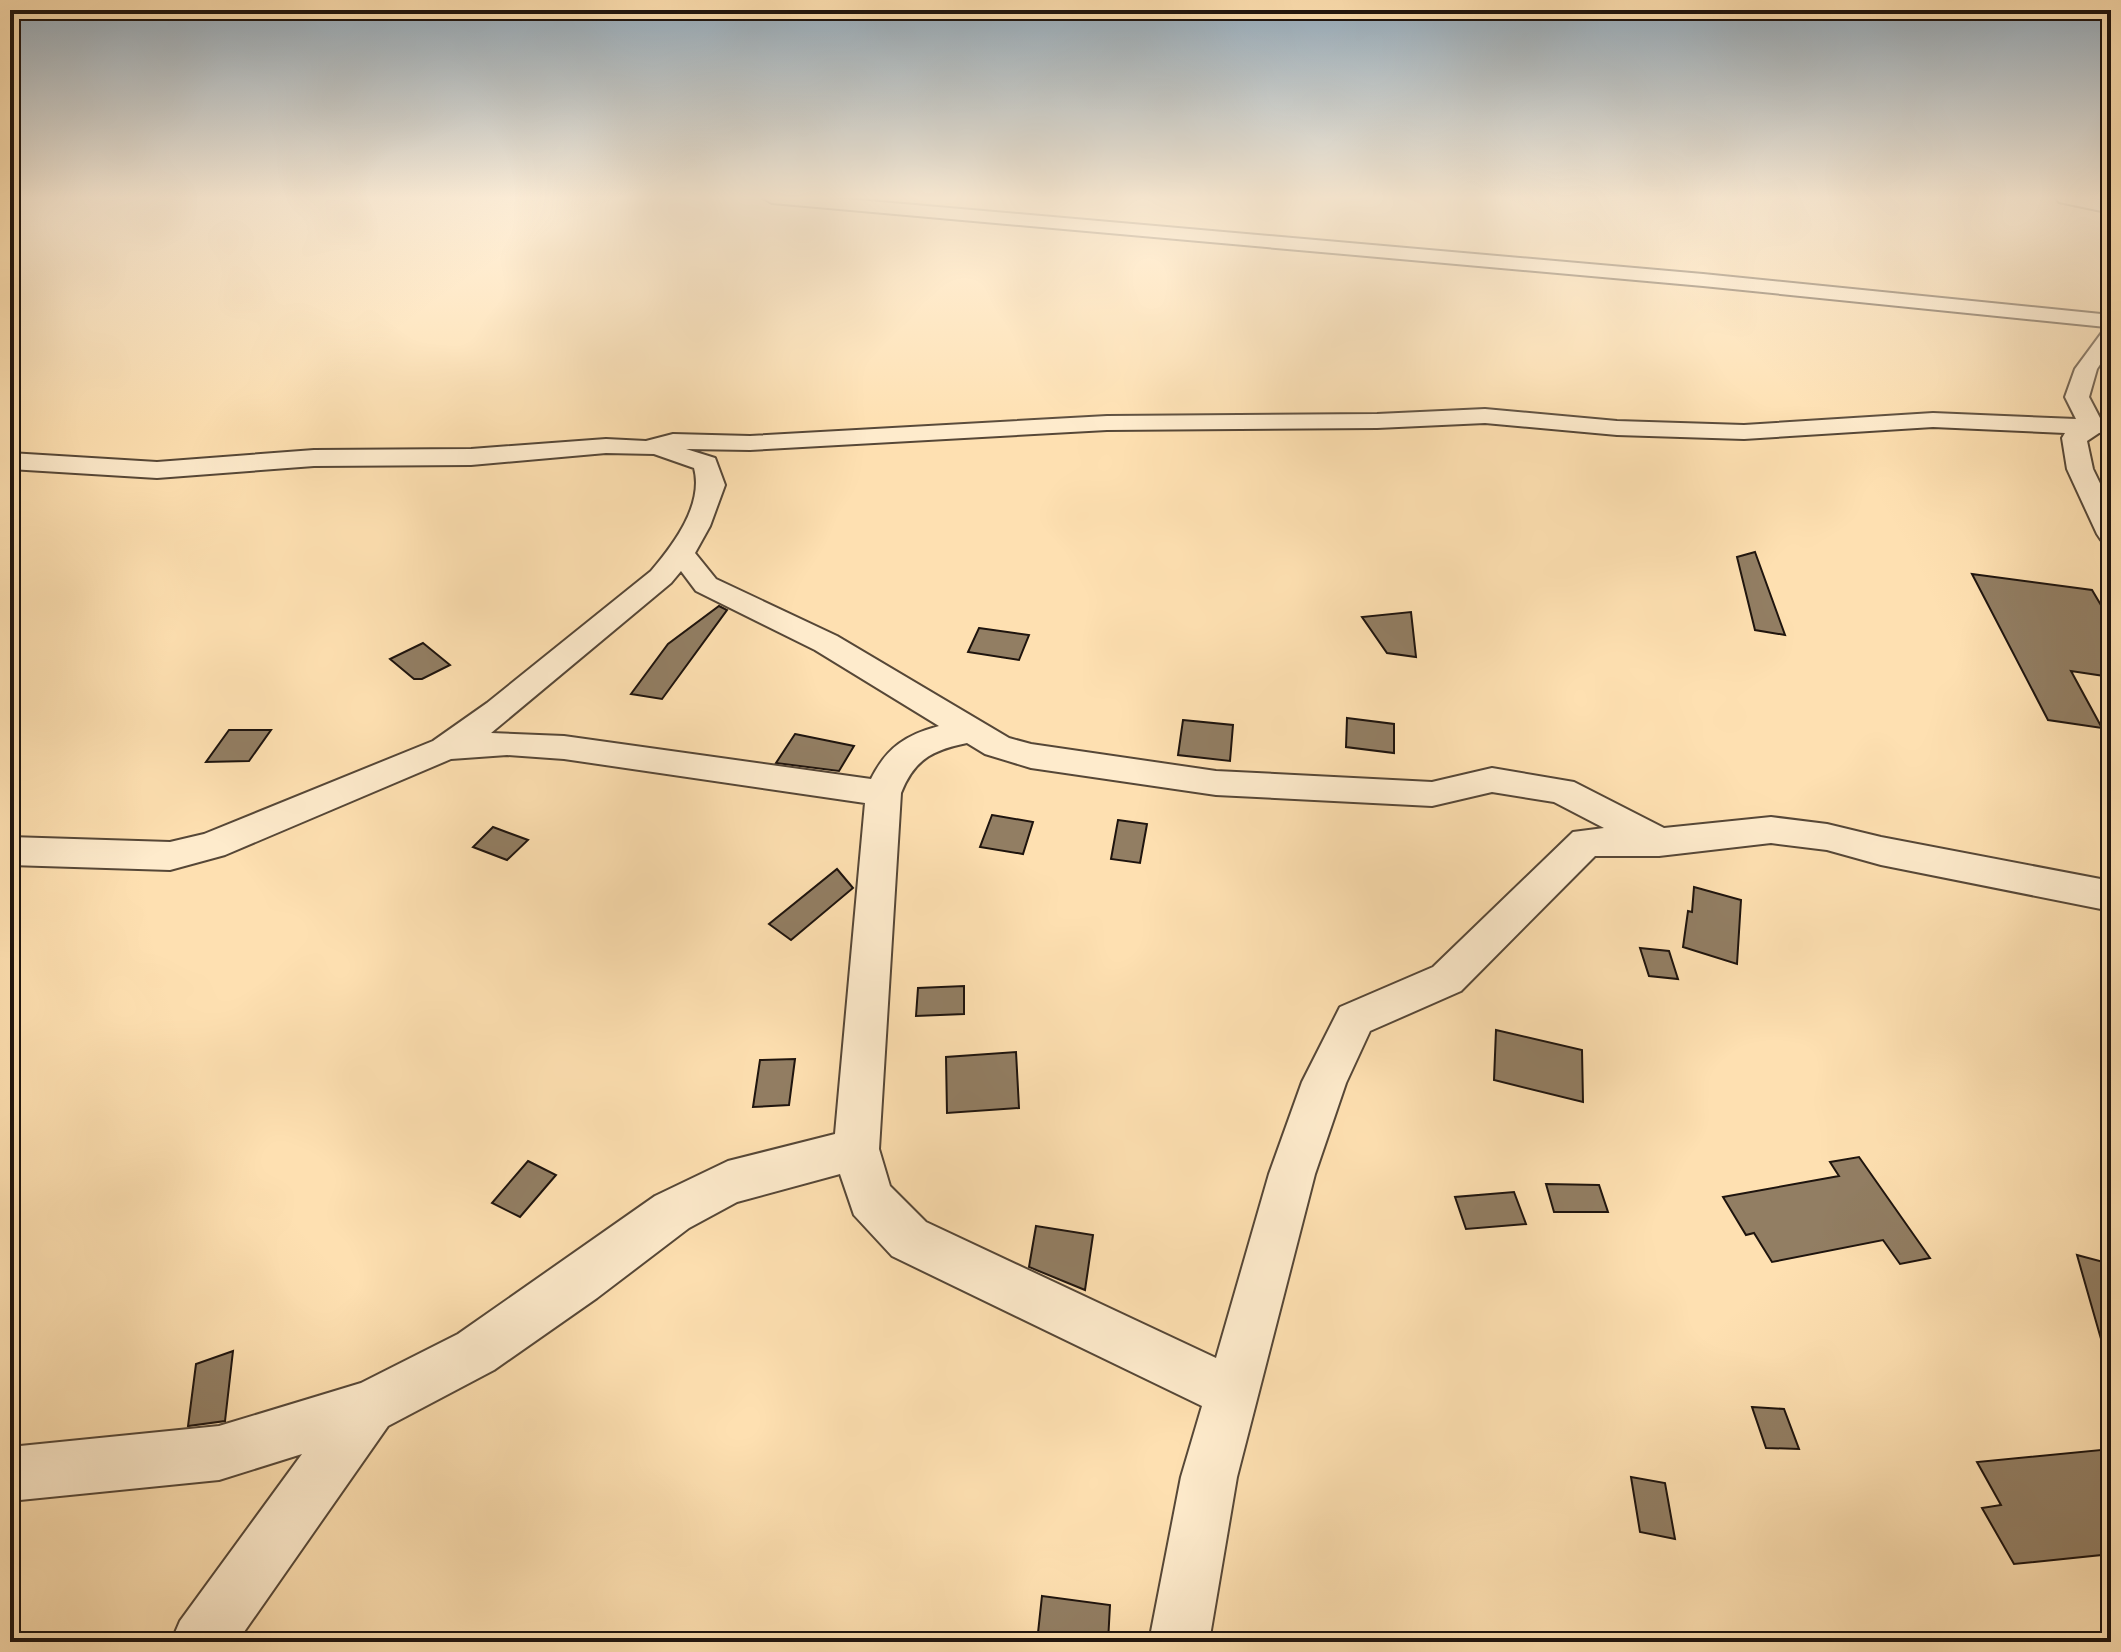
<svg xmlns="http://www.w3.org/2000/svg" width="2121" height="1652" viewBox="0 0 2121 1652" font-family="'Libre Bodoni',serif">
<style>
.building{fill:#927e63;stroke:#1e140e;stroke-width:2}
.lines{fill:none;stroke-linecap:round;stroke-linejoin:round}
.street-casing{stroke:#564737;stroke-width:4}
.street{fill:#feebcc;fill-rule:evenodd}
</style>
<rect width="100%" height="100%" fill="#fee0b1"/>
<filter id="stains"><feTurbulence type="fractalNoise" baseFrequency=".0025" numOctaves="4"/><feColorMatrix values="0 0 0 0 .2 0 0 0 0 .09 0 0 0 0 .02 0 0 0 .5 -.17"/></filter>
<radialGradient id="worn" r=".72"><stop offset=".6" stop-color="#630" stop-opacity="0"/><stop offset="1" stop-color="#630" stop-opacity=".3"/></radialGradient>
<g class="building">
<path d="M1755 552 1785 635 1755 630 1737 557Z"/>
<path d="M1972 574 2092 590 2111 622V677L2071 671 2102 728 2048 720Z"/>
<path d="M719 606 727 610 662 699 631 694 668 644Z"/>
<path d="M1411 612 1416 657 1387 653 1362 617Z"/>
<path d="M979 628 1029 635 1019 660 968 652Z"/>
<path d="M423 643 450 665 422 679H414L390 659Z"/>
<path d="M1347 718 1394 724V753L1346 747Z"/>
<path d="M1183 720 1233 725 1230 761 1178 755Z"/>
<path d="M229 730H271L249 761 206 762Z"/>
<path d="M795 734 854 746 839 771 776 763Z"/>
<path d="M992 815 1033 822 1023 854 980 847Z"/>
<path d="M1118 820 1147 824 1140 863 1111 859Z"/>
<path d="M493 827 528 840 507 860 473 847Z"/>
<path d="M837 869 853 888 791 940 769 924Z"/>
<path d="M1694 887 1741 900 1737 964 1683 947 1688 911 1692 912Z"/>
<path d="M1640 948 1669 951 1678 979 1649 976Z"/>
<path d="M964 986V1014L916 1016 918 988Z"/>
<path d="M1496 1030 1582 1050 1583 1102 1494 1080Z"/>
<path d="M1016 1052 1019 1108 947 1113 946 1057Z"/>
<path d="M795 1059 789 1105 753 1107 760 1060Z"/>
<path d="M1859 1157 1930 1258 1900 1264 1883 1240 1772 1262 1754 1233 1746 1235 1723 1197 1839 1176 1830 1162Z"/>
<path d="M528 1161 556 1175 520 1217 492 1203Z"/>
<path d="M1546 1184 1599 1185 1608 1212H1554Z"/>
<path d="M1514 1192 1526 1224 1466 1229 1455 1197Z"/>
<path d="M1036 1226 1093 1235 1085 1290 1029 1267Z"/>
<path d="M2077 1255 2111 1264V1345L2103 1346Z"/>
<path d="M233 1351 225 1421 188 1426 196 1364Z"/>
<path d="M1752 1407 1784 1409 1799 1449 1766 1448Z"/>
<path d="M2111 1449V1554L2014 1564 1982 1508 2001 1505 1977 1462Z"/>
<path d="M1631 1477 1665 1483 1675 1539 1640 1532Z"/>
<path d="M1042 1596 1110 1605 1108 1642H1037Z"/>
</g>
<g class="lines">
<defs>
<g id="street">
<path d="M763 198H835L1703 274 2111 315V348L2097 369 2089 397 2100 418 2111 417V431L2099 433 2087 441 2093 469 2111 506V542L2101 540 2097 534 2067 469 2062 438 2065 433 1933 427 1744 439 1617 435 1485 423 1377 428 1107 430 750 450 686 449 715 458 725 485 710 526 695 553 716 579 837 636 1009 738 1031 744 1216 771 1432 782 1492 768 1574 782 1664 828 1771 817 1827 824 1881 837 2111 881V911L1881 865 1827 850 1771 843 1659 856H1595L1461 991 1370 1031 1346 1083 1315 1174 1237 1477 1209 1642H1149L1181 1477 1202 1406 892 1256 854 1215 840 1174 737 1202 689 1228 597 1298 494 1370 388 1426 237 1642H171L180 1621 302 1454 219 1480 10 1501V1447L219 1426 361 1383 458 1334 655 1196 728 1161 835 1134 865 803 564 759 507 755 451 759 225 855 170 870 10 865V837L170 842 204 834 433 741 487 703 651 571C674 544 704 504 694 468L654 454 606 453 471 465 314 466 157 478 10 469V453L157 462 314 450 471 449 606 439 646 441 673 434 750 436 1107 416 1377 414 1485 409 1617 421 1744 425 1933 413 2076 419 2065 397 2075 369 2106 327 1703 286 772 203ZM681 571 696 591 815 650 939 726C906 735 887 747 871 779L564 736 491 733 671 583ZM967 743 985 754 1031 768 1216 795 1432 806 1492 792 1554 802 1604 828 1573 832 1433 967 1340 1007 1302 1082 1269 1174 1216 1358 926 1222 890 1186 879 1149 901 793C914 760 932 750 967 743Z"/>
<path d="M2056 198H2091L2111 203V213L2059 202Z"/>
</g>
</defs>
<use href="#street" class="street-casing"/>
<use href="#street" class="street"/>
</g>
<linearGradient id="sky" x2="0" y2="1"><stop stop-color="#92aabc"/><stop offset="0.46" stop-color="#fff1dc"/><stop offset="1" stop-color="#fff1dc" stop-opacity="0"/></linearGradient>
<rect width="2121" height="430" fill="url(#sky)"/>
<rect width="2121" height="1652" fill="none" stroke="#fee0b1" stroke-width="40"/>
<rect x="12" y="12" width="2097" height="1628" fill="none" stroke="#1e140e" stroke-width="4"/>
<rect x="20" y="20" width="2081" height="1612" fill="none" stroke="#1e140e" stroke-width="2"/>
<rect width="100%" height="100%" filter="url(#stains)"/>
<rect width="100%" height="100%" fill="url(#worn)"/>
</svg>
